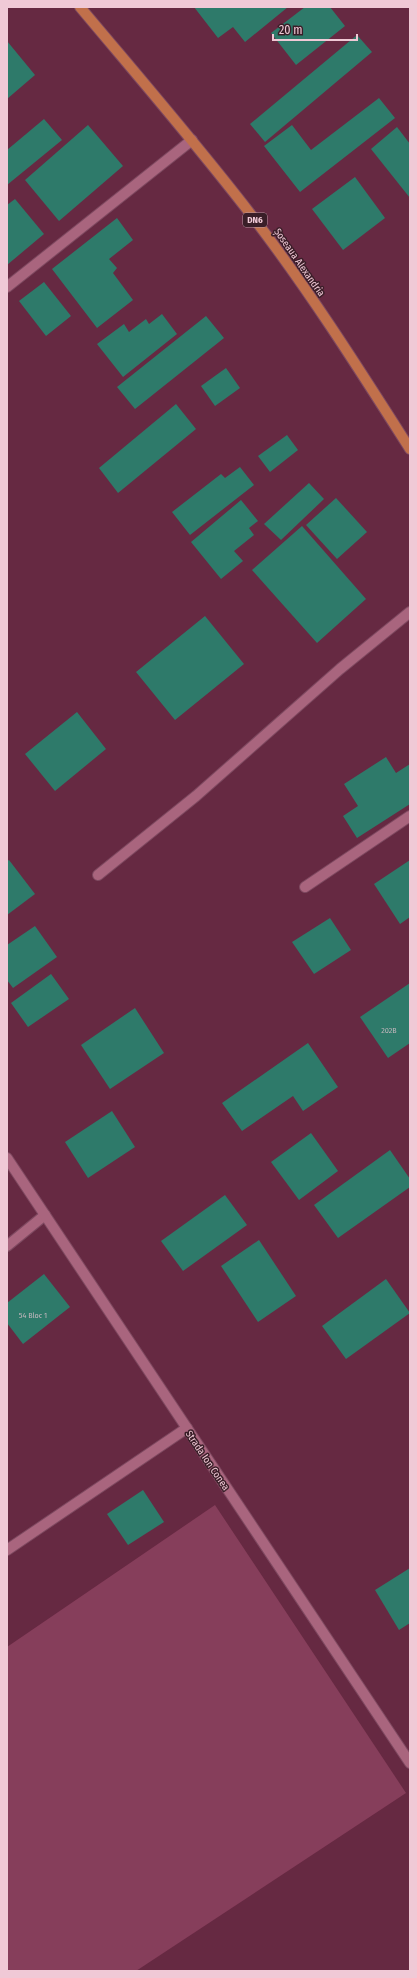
<svg xmlns="http://www.w3.org/2000/svg" width="417" height="1978" viewBox="0 0 417 1978" font-family="'Fira Sans Condensed',sans-serif">
<style>
.green{fill:#863e5b}
.building{fill:#2e7a6a}
.lines{fill:none;stroke-linecap:round;stroke-linejoin:round}
.service-casing{stroke:#7e4960;stroke-width:12}
.minor-casing{stroke:#7e4960;stroke-width:12}
.primary-casing{stroke:#7e4960;stroke-width:12}
.service{stroke:#a9657e;stroke-width:10}
.minor{stroke:#a9657e;stroke-width:10}
.primary{stroke:#c1704b;stroke-width:10}
.labels{text-anchor:middle;stroke-width:3;stroke-linejoin:round;paint-order:stroke}
.number-label{font-size:8px;fill:#c0b5bb}
.shield{fill:#3a1e28;stroke:#b996a2;stroke-width:1}
.shield-label{font-size:9px;font-weight:bold;fill:#f0c9d6}
.street-label{font-size:10px;fill:#f0c9d6;stroke:#3a1e28}
</style>
<rect width="100%" height="100%" fill="#662942"/>
<path class="green" d="M215 1505 406 1793 136 1971H7V1647Z"/>
<g class="building">
<path d="M194 7H288L245 42 233 27 218 38Z"/>
<path d="M305 7H330L345 26 296 65 271 33Z"/>
<path d="M357 35 372 52 265 142 250 124Z"/>
<path d="M7 41 35 75 7 99Z"/>
<path d="M379 98 395 118 300 192 264 146 292 125 311 150Z"/>
<path d="M44 119 62 140 7 185V150Z"/>
<path d="M88 125 123 166 59 221 25 180Z"/>
<path d="M397 127 410 144V198L371 149Z"/>
<path d="M355 177 385 218 343 250 312 209Z"/>
<path d="M15 199 44 234 7 265V205Z"/>
<path d="M117 218 133 240 109 259 117 268 113 273 133 300 97 328 52 269Z"/>
<path d="M44 282 71 316 46 336 19 301Z"/>
<path d="M162 314 177 334 123 377 97 344 124 324 129 332 146 319 149 324Z"/>
<path d="M206 316 224 338 135 409 117 387Z"/>
<path d="M226 368 240 388 215 406 201 386Z"/>
<path d="M176 404 196 429 118 493 99 468Z"/>
<path d="M287 435 298 450 270 472 258 456Z"/>
<path d="M240 467 254 485 190 535 172 512 221 474 225 478Z"/>
<path d="M309 483 324 499 281 540 264 524Z"/>
<path d="M336 498 367 532 337 559 306 525Z"/>
<path d="M241 500 258 521 249 528 254 535 234 551 243 561 221 579 191 542Z"/>
<path d="M302 526 366 599 317 643 252 570Z"/>
<path d="M205 616 244 664 175 720 136 672Z"/>
<path d="M77 712 106 749 55 791 25 754Z"/>
<path d="M386 757 396 773 410 764V804L357 838 343 816 358 806 344 784Z"/>
<path d="M9 860 35 894 7 915V861Z"/>
<path d="M410 860V917L400 924 374 884Z"/>
<path d="M330 918 351 950 314 974 292 942Z"/>
<path d="M35 926 57 957 13 988 7 980V945Z"/>
<path d="M51 974 69 999 28 1027 11 1003Z"/>
<path d="M410 983V1043L388 1058 360 1017Z"/>
<path d="M135 1008 164 1053 110 1089 81 1045Z"/>
<path d="M308 1043 338 1087 303 1111 293 1096 242 1131 222 1103Z"/>
<path d="M112 1111 135 1147 88 1178 65 1142Z"/>
<path d="M311 1133 338 1171 299 1200 271 1162Z"/>
<path d="M390 1150 410 1179V1187L338 1238 314 1205Z"/>
<path d="M225 1195 247 1225 183 1271 161 1241Z"/>
<path d="M259 1240 296 1296 258 1322 221 1266Z"/>
<path d="M44 1274 70 1307 23 1344 7 1323V1303Z"/>
<path d="M386 1279 410 1313 346 1359 322 1326Z"/>
<path d="M143 1490 164 1522 128 1545 107 1514Z"/>
<path d="M410 1568V1623L399 1630 375 1590Z"/>
</g>
<g class="lines">
<defs>
<g id="service">
<path d="M7 1246 45 1215"/>
<path d="M7 1550 187 1428"/>
</g>
<g id="minor">
<path d="M7 287 192 140"/>
<path d="M98 875 196 796 340 669 410 612"/>
<path d="M305 887 410 816"/>
<path d="M7 1158 410 1763"/>
</g>
<path id="primary" d="M80 7C137 75 195 142 249 212 307 287 359 369 410 449"/>
</defs>
<use href="#service" class="service-casing"/>
<use href="#minor" class="minor-casing"/>
<use href="#primary" class="primary-casing"/>
<use href="#service" class="service"/>
<use href="#minor" class="minor"/>
<use href="#primary" class="primary"/>
</g>
<g class="labels">
<g class="number-label">
<text x="389" y="1033">202B</text>
<text x="33" y="1318">54 Bloc 1</text>
</g>
<rect class="shield" x="243" y="213" width="24" height="14" rx="3"/>
<g class="shield-label">
<text x="255" y="223">DN6</text>
</g>
<g class="street-label">
<text transform="translate(300 262) rotate(55)" y="4">Șoseaua Alexandria</text>
<text transform="translate(208 1460) rotate(56)" y="4">Strada Ion Conea</text>
</g>
</g>
<rect width="417" height="1978" fill="none" stroke="#f0c9d6" stroke-width="16"/>
<path d="M273 34v6h84v-6" fill="none" stroke="#f0c9d6" stroke-width="2"/>
<text x="279" y="34" font-size="12" fill="#f0c9d6" stroke="#3a1e28" stroke-width="3" paint-order="stroke">20 m</text>
</svg>
